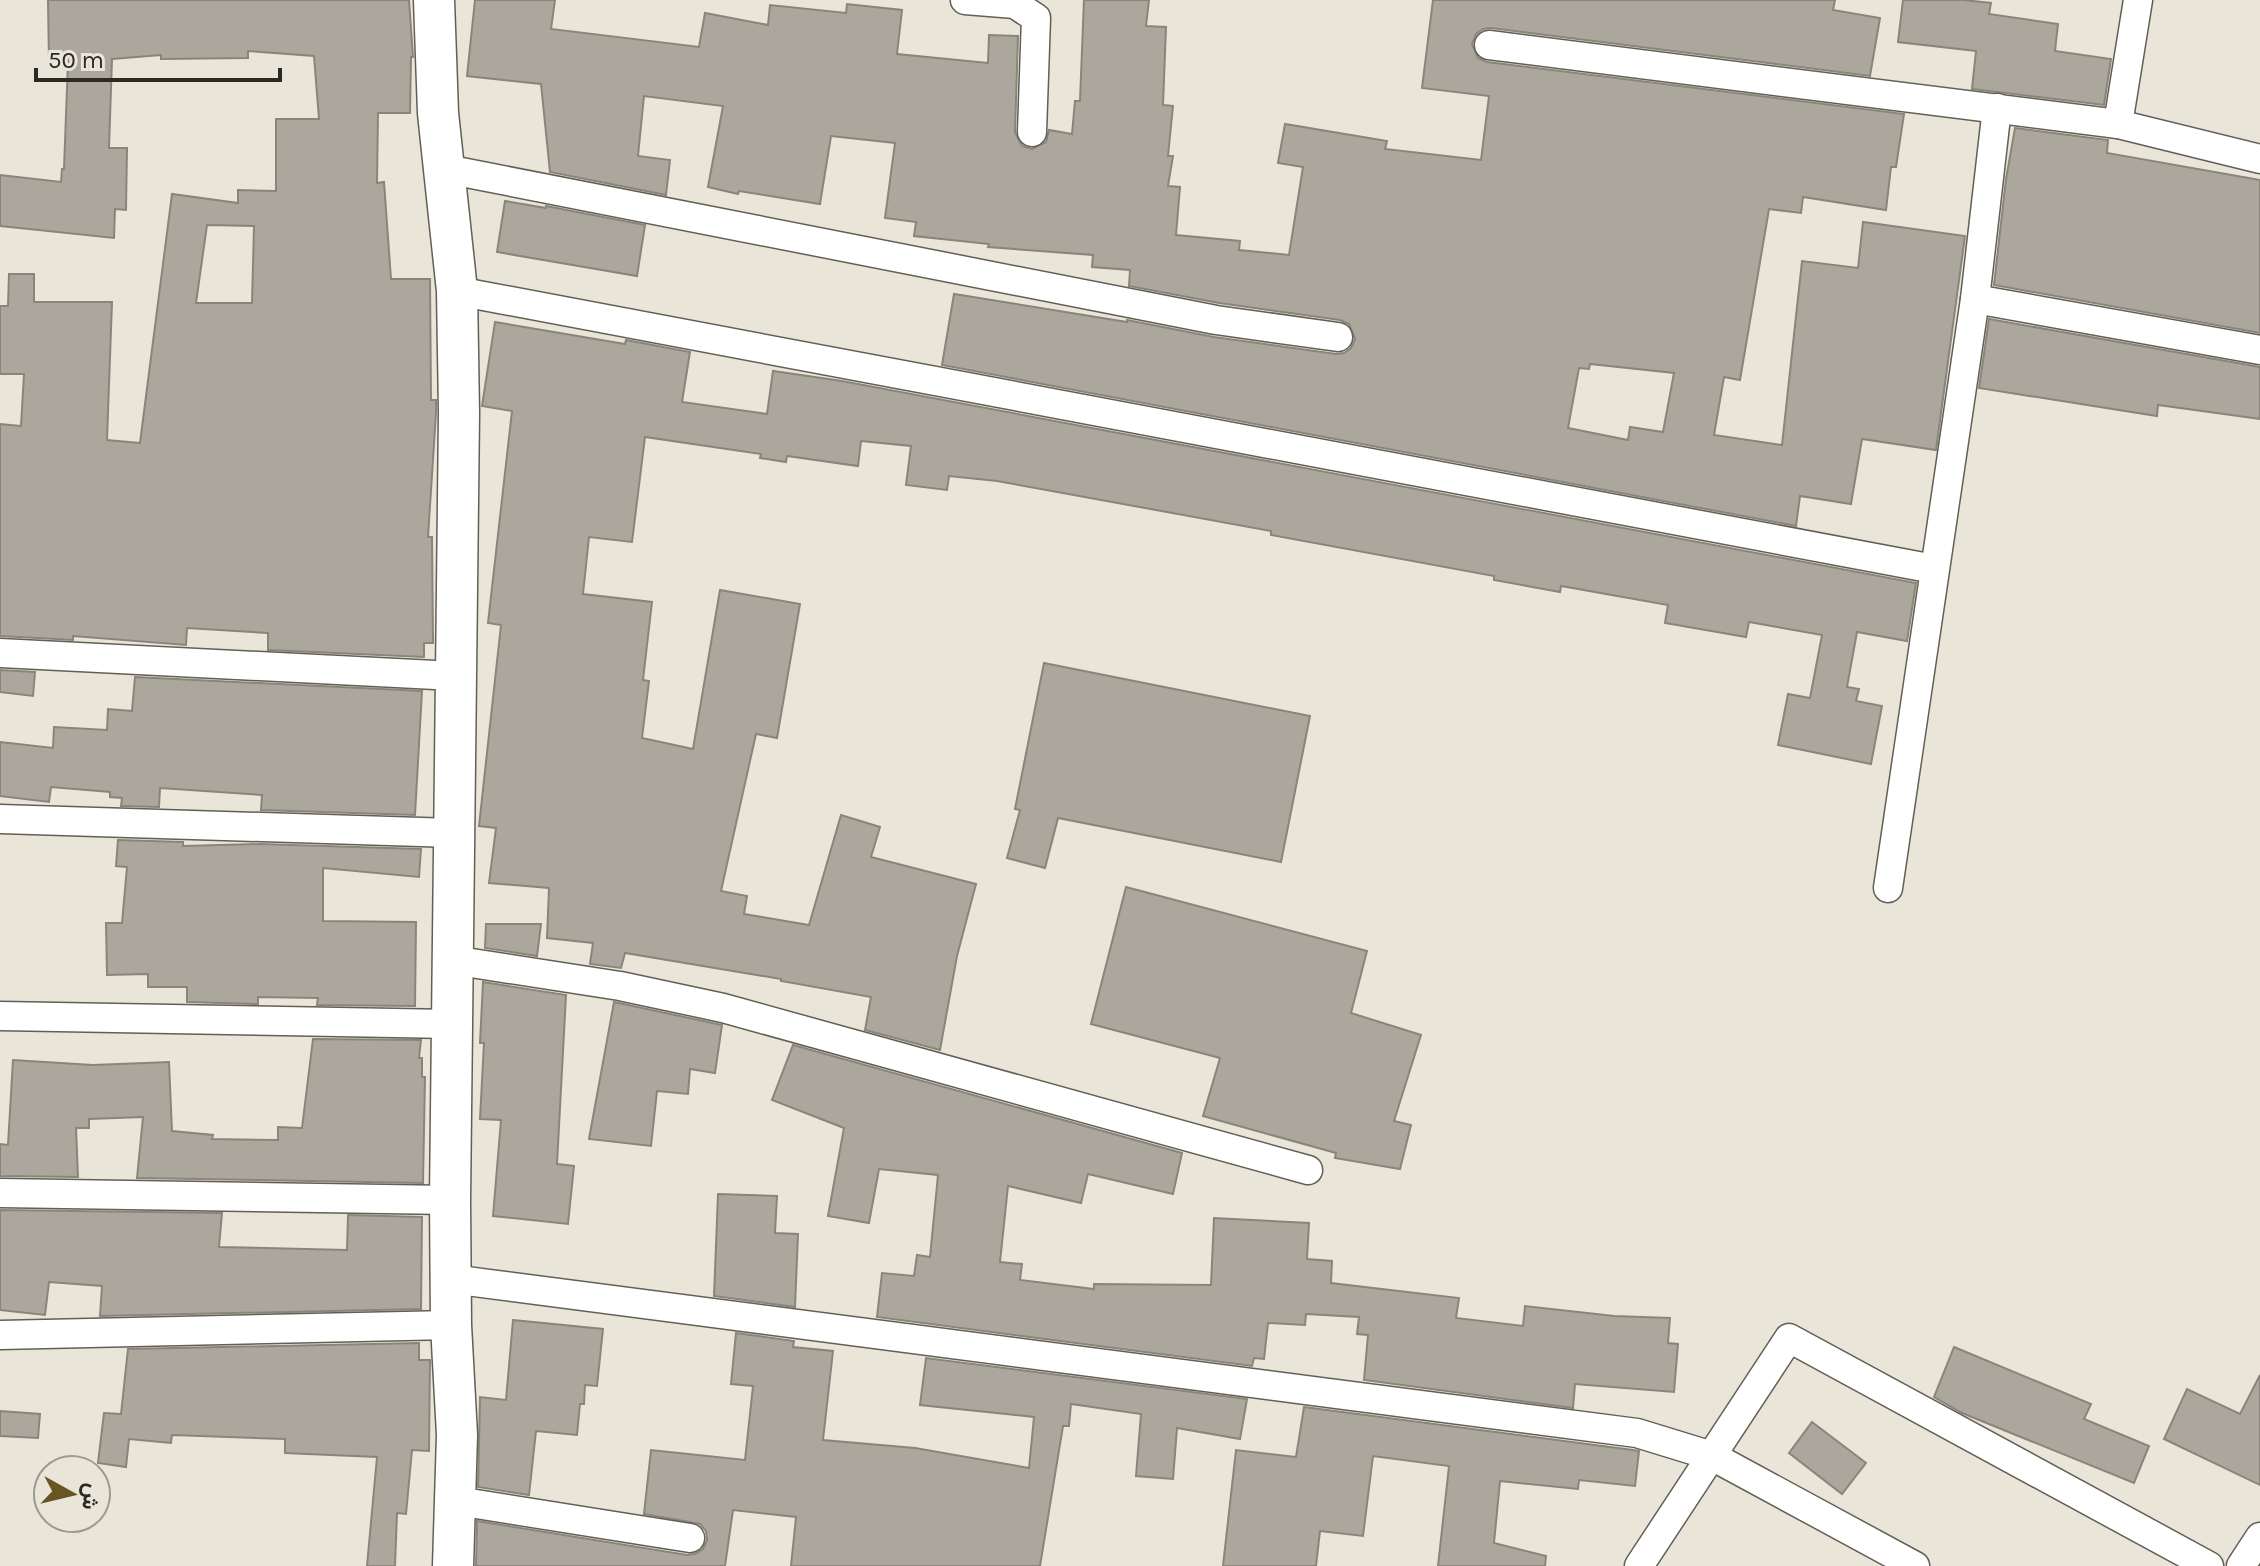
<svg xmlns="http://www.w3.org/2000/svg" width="2260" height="1566" viewBox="0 0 2260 1566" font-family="Karla,Vazirmatn,sans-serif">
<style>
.building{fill:#aba79c;stroke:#89857a;stroke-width:2;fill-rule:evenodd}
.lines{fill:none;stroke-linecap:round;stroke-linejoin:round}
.street-casing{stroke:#635f55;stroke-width:31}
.secondary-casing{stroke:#635f55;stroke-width:43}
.street{stroke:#fff;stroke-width:28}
.secondary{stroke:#fff;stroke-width:40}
</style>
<rect width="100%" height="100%" fill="#e9e5d9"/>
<g class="building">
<path d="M48 0H409L413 57H411L410 113H378L377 183 384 182 391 279H430L431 400H436V413L428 537H432L433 643H424V657L268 650V633L187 628 186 645 73 636V640L0 636V424L21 426 24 374H0V306H8L9 274H34V302H112L107 440 140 443 172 194 238 203V190L276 191V119H319L314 56 248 51V58L161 59V55L112 59 109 148H127L126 210 115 209 114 238 0 226V175L61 182 62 169H64L68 61H49ZM207 225 254 226 252 303H196Z"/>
<path d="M475 0H555L551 29 699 47 705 13 768 25 770 5 846 13 847 4 902 10 897 54 988 63 989 35 1018 36 1015 132 1022 146 1032 149 1046 142 1049 130 1072 134 1075 101H1080L1084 0H1149L1146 26 1166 27 1163 105 1173 106 1168 156H1173L1168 186 1180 187 1176 235 1240 241 1239 250 1289 255 1303 167 1278 163 1285 124 1387 141 1385 149 1481 160 1489 96 1422 88 1433 0H1835L1833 10 1880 18 1870 76 1491 28 1483 29 1476 34 1472 44 1478 58 1487 62 1904 114 1896 167H1891L1886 210 1803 197 1801 213 1769 209 1740 380 1724 377 1714 435 1782 445 1802 261 1858 268 1863 222 1965 236 1936 450 1862 439 1851 504 1800 496 1796 526 942 365 954 294 1127 322V320L1214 337 1336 354 1344 353 1351 348 1355 339 1349 324 1340 320 1219 303 1129 286 1130 270 1092 267 1093 255 988 247 989 244 914 236 916 222 885 218 895 143 831 136 820 204 739 191 738 194 708 187 723 106 644 96 638 156 670 160 666 195 550 172 541 84 467 76ZM1590 364 1674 373 1663 432 1630 427 1628 440 1568 428 1579 368 1589 369Z"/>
<path d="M1903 0H1964L1991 3 1989 14 2058 24 2055 51 2111 59 2104 105 1972 89 1976 51 1898 42Z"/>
<path d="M2015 128 2108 140 2107 153 2260 180V333L1994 285 2006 179Z"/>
<path d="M505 201 546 208V206L645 225 637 276 497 252Z"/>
<path d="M1989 319 2260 367V419L2158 405 2157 416 1979 388Z"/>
<path d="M495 322 625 344 626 340 690 352 682 402 767 414 773 371 842 381 1916 583 1907 641 1857 632 1847 687 1859 689 1856 701 1882 706 1871 764 1778 745 1788 694 1810 698 1822 635 1749 622 1746 637 1665 623 1668 605 1561 586 1560 592 1494 580V576L1271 535V531L997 481 949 476 947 490 906 485 911 446 861 441 858 466 787 456 786 462 760 458 761 454 645 437 632 542 589 537 583 594 652 602 643 680 649 681 642 738 693 749 720 590 800 604 777 738 756 734 721 891 747 896 744 914 809 925 841 815 880 827 871 857 976 884 957 956 940 1050 865 1030 871 997 781 981V979L625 953 621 968 590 964 593 943 547 938 549 888 489 883 496 828 479 826 501 625 488 623 512 411 482 406Z"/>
<path d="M1044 663 1310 716 1281 862 1058 818 1045 868 1007 858 1020 810 1015 809Z"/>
<path d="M0 670 35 672 33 696 0 692Z"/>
<path d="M135 677 422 691 415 815 261 810 262 795 160 788 159 807 121 806 122 798 110 797V792L51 787 49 802 0 796V742L53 748 54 727 107 730 108 709 132 711Z"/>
<path d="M118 840 183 842V846L260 844 421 849 419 877 323 868V921L416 922 415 1006 317 1005 318 998 258 997V1004L187 1002V987H148V974L107 975 106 923H122L127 867 116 866Z"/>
<path d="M1126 887 1367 951 1351 1013 1421 1035 1394 1121 1411 1125 1400 1169 1335 1158 1336 1153 1203 1116 1220 1058 1091 1024Z"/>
<path d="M486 924H541L537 956 485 948Z"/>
<path d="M483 982 566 995 557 1164 574 1166 568 1224 493 1216 501 1120 480 1119 484 1043H480Z"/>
<path d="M614 1002 722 1025 715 1073 690 1069 688 1094 657 1091 651 1146 589 1139Z"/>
<path d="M313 1039 421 1040 419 1058H422V1077H425L423 1183 137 1178 143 1117 89 1119V1128H76L78 1177 0 1176V1144L8 1145 13 1060 93 1065 169 1062 172 1131 213 1135 212 1139 278 1140V1127L302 1128Z"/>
<path d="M793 1045 1182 1153 1173 1194 1088 1174 1081 1203 1008 1186 1000 1262 1022 1264 1020 1280 1094 1289V1284L1211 1285 1214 1218 1309 1223 1307 1259 1332 1261 1331 1283 1459 1298 1456 1318 1523 1326 1525 1306 1614 1316 1670 1318 1668 1343 1678 1344 1674 1392 1575 1384 1573 1408 1364 1380 1368 1335 1357 1334 1359 1317 1306 1314 1305 1325 1268 1323 1264 1359 1254 1358 1252 1366 877 1317 882 1273 914 1276 917 1255 930 1257 938 1175 879 1169 869 1223 828 1216 844 1128 772 1100Z"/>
<path d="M718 1194 777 1196 775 1233 798 1234 795 1307 714 1296Z"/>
<path d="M0 1210 222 1213 219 1247 347 1250 348 1215 422 1217 421 1309 100 1316 102 1286 49 1282 45 1315 0 1310Z"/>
<path d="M513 1320 603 1329 597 1386 585 1385 584 1404H580L577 1435 536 1431 529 1495 478 1487 480 1397 506 1400Z"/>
<path d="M736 1333 794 1341 793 1347 833 1351 823 1440 915 1448 1029 1468 1034 1417 920 1405 926 1358 1247 1399 1240 1439 1177 1428 1173 1479 1136 1476 1141 1414 1071 1404 1069 1426H1063L1040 1566H791L796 1517 733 1510 725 1566H476L477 1521 687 1555 695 1554 703 1549 707 1540 706 1531 700 1524 644 1514 651 1450 745 1460 753 1386 731 1384Z"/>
<path d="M419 1343V1360H430L429 1451 412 1450 406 1514 397 1513 395 1566H367L377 1457 285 1453V1439L172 1435 171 1443 129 1439 126 1467 98 1463 104 1413 121 1414 128 1349Z"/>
<path d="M1954 1347 2091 1404 2084 1419 2149 1446 2134 1483 1962 1413 1934 1397Z"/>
<path d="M2260 1375V1485L2164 1439 2187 1389 2240 1414Z"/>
<path d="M1304 1407 1633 1450 1639 1451 1635 1486 1579 1480 1578 1489 1500 1481 1494 1543 1546 1556 1545 1566H1438L1449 1466 1373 1456 1363 1536 1320 1531 1316 1566H1223L1236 1450 1296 1457Z"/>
<path d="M0 1411 40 1414 38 1438 0 1436Z"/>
<path d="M1812 1422 1866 1463 1842 1494 1789 1453Z"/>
</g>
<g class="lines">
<defs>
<g id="street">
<path d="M965 0 1015 4 1036 18 1032 132"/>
<path d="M1489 45 2118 124 2260 159"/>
<path d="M2118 124 2138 0"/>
<path d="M446 169 1216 320 1338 337"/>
<path d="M457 291 1934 569"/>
<path d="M1975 299 2260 350"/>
<path d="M0 653 455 676"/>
<path d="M0 819 453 833"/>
<path d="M1888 888 1975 299 1997 108"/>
<path d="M452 960 620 986 723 1008 1308 1170"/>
<path d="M0 1016 451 1024"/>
<path d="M0 1193 450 1200"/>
<path d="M451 1279 1637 1433 1712 1456 1915 1566"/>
<path d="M0 1335 451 1325"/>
<path d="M457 1501 690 1538"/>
<path d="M1639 1566 1789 1338 2209 1566"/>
<path d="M2241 1566 2260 1537"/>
</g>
<path id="secondary" d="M434 0 438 113 457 291 459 413 450 1200 451 1325 457 1435 453 1566"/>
</defs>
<use href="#street" class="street-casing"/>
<use href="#secondary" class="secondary-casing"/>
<use href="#street" class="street"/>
<use href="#secondary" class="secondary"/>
</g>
<g transform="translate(72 1494) rotate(98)"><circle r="38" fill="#e9e5d9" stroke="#9d9a91" stroke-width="2"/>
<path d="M0-6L14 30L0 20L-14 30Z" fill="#675623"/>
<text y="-12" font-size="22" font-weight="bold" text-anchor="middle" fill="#2a2924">ش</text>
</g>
<path d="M36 68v12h244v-12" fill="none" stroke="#2a2924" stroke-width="4"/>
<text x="48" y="68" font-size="24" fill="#2a2924" stroke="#e9e5d9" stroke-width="6" paint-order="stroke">50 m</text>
</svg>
